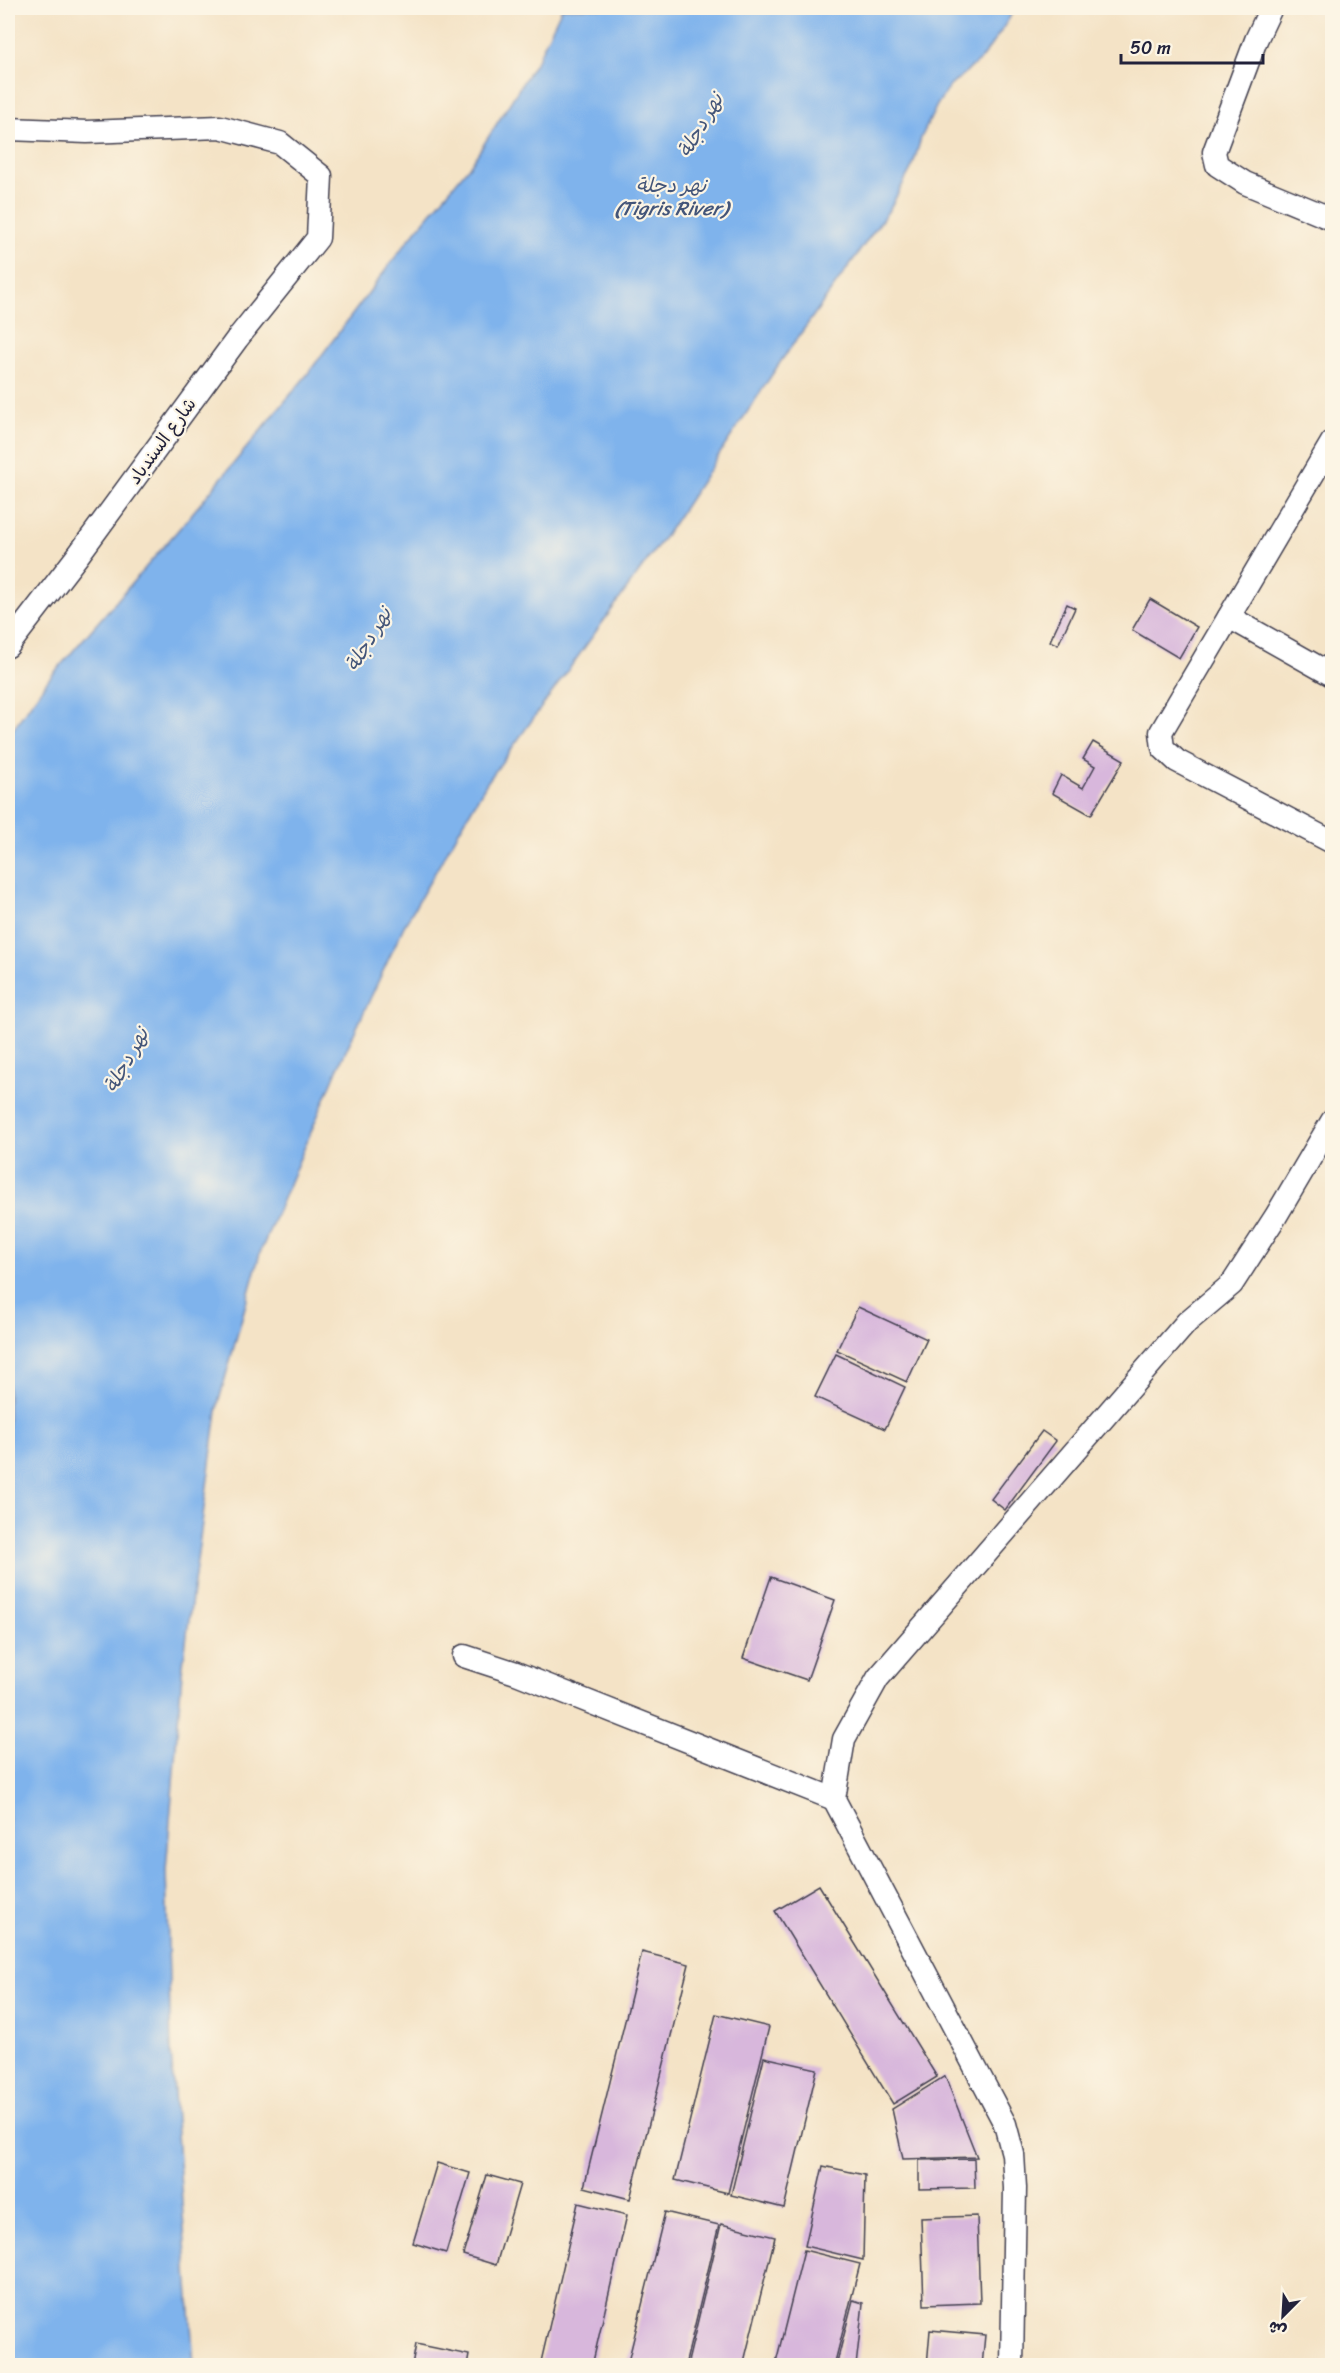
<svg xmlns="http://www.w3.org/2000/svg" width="1340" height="2373" viewBox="0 0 1340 2373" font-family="Sriracha,'Playpen Sans Arabic',sans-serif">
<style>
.water{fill:#7fb3ec;stroke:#506a94;stroke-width:1.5}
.building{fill:#d8b7dc}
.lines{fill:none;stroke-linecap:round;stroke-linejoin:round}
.minor-casing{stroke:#423f50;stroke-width:25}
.minor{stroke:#fff;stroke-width:22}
.labels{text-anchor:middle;stroke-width:4.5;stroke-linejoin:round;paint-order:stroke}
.street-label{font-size:18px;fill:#22223b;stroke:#fcf5e5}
.water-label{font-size:20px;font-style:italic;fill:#435579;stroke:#fcf5e5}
</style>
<rect width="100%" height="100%" fill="#fcf5e5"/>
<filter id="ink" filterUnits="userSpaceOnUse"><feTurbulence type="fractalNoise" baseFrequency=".0167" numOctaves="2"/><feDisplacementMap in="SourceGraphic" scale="12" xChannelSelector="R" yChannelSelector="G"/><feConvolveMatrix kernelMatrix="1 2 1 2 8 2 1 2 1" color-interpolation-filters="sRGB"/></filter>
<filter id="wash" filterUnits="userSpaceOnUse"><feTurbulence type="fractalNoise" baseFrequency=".008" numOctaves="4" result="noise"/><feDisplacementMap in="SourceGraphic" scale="24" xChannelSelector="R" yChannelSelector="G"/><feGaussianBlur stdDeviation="1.35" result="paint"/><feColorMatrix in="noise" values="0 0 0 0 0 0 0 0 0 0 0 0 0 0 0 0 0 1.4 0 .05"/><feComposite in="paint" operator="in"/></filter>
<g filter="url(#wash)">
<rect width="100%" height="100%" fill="#f4e3c6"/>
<path class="water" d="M562 8H1015L1002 30 981 59 949 87 937 105 921 138 913 165 889 210 781 361 670 529 486 784 404 926 337 1070 260 1253 218 1404 182 1672 166 1870 171 2052 194 2365H8V736L47 681 185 522 306 376 406 243 472 163 537 60Z"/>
<g id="blocks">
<g class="building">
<path d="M1150 599 1197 627 1179 658 1132 630Z"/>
<path d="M1067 604 1075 608 1058 645 1050 641Z"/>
<path d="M1093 742 1124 760 1091 815 1052 793 1061 775 1083 788 1095 766 1083 759Z"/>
<path d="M858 1307 927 1339 907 1382 837 1350Z"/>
<path d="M836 1354 905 1387 885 1429 815 1397Z"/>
<path d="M1042 1431 1056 1441 1005 1510 991 1499Z"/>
<path d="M771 1577 835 1600 807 1680 743 1658Z"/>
<path d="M819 1885 937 2077 893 2104 775 1911Z"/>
<path d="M642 1952 689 1964 630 2199 584 2187Z"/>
<path d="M716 2014 769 2027 728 2193 675 2180Z"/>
<path d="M764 2057 817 2069 784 2208 731 2195Z"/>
<path d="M945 2076 977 2157 903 2159 892 2109Z"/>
<path d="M974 2159 975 2188 919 2189V2160Z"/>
<path d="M437 2163 470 2173 446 2253 413 2243Z"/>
<path d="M823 2166 865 2175 863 2260 805 2246Z"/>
<path d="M487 2175 520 2184 496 2265 463 2255Z"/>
<path d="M578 2203 627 2215 592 2366H540Z"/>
<path d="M665 2212 719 2225 685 2366H627Z"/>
<path d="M977 2216 980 2303 924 2305 921 2218Z"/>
<path d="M721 2224 775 2237 743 2366H687Z"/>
<path d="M804 2250 860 2264 834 2366H775Z"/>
<path d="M853 2300 863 2303 856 2366H836Z"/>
<path d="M930 2330 985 2335 982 2366H927Z"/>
<path d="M416 2344 469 2355 467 2366H412Z"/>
</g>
</g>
</g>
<g filter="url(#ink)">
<use href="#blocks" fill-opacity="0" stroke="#423f50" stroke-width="1.5"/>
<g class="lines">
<defs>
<g id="minor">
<path d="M1271 8 1256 40 1214 152 1217 165 1245 183 1332 219"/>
<path d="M8 129 87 132 220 127 280 143 321 176 318 238 237 339 79 554 8 646"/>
<path d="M1332 442 1161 732 1163 748 1177 761 1332 842"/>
<path d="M1229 617 1332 675"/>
<path d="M464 1656 516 1673 834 1799"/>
<path d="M1012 2366 1015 2188 1013 2154 1005 2124 834 1799 844 1739 878 1678 1187 1322 1232 1284 1276 1216 1332 1121"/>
</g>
</defs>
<use href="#minor" class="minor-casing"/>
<use href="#minor" class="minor"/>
</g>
</g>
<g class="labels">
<g class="street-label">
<text transform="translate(162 441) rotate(-54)" y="6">شارع السندباد</text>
</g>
<g class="water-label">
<text transform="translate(700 125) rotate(-60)" y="7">نهر دجلة</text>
<text x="671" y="192">نهر دجلة<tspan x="671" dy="23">(Tigris River)</tspan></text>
<text transform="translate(368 639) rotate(-59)" y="7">نهر دجلة</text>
<text transform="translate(126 1060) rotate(-61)" y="7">نهر دجلة</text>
</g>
</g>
<rect width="1340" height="2373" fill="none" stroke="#fcf5e5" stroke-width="30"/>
<g transform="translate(1283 2316) rotate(204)" stroke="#fcf5e5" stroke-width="4.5" paint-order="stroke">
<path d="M0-4.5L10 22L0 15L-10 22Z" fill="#22223b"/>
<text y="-9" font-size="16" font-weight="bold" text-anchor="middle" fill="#22223b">ش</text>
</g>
<path d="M1121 54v9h142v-9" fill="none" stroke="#22223b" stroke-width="3"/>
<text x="1130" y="54" font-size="18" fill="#22223b" stroke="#fcf5e5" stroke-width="4.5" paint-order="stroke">50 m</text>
</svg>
